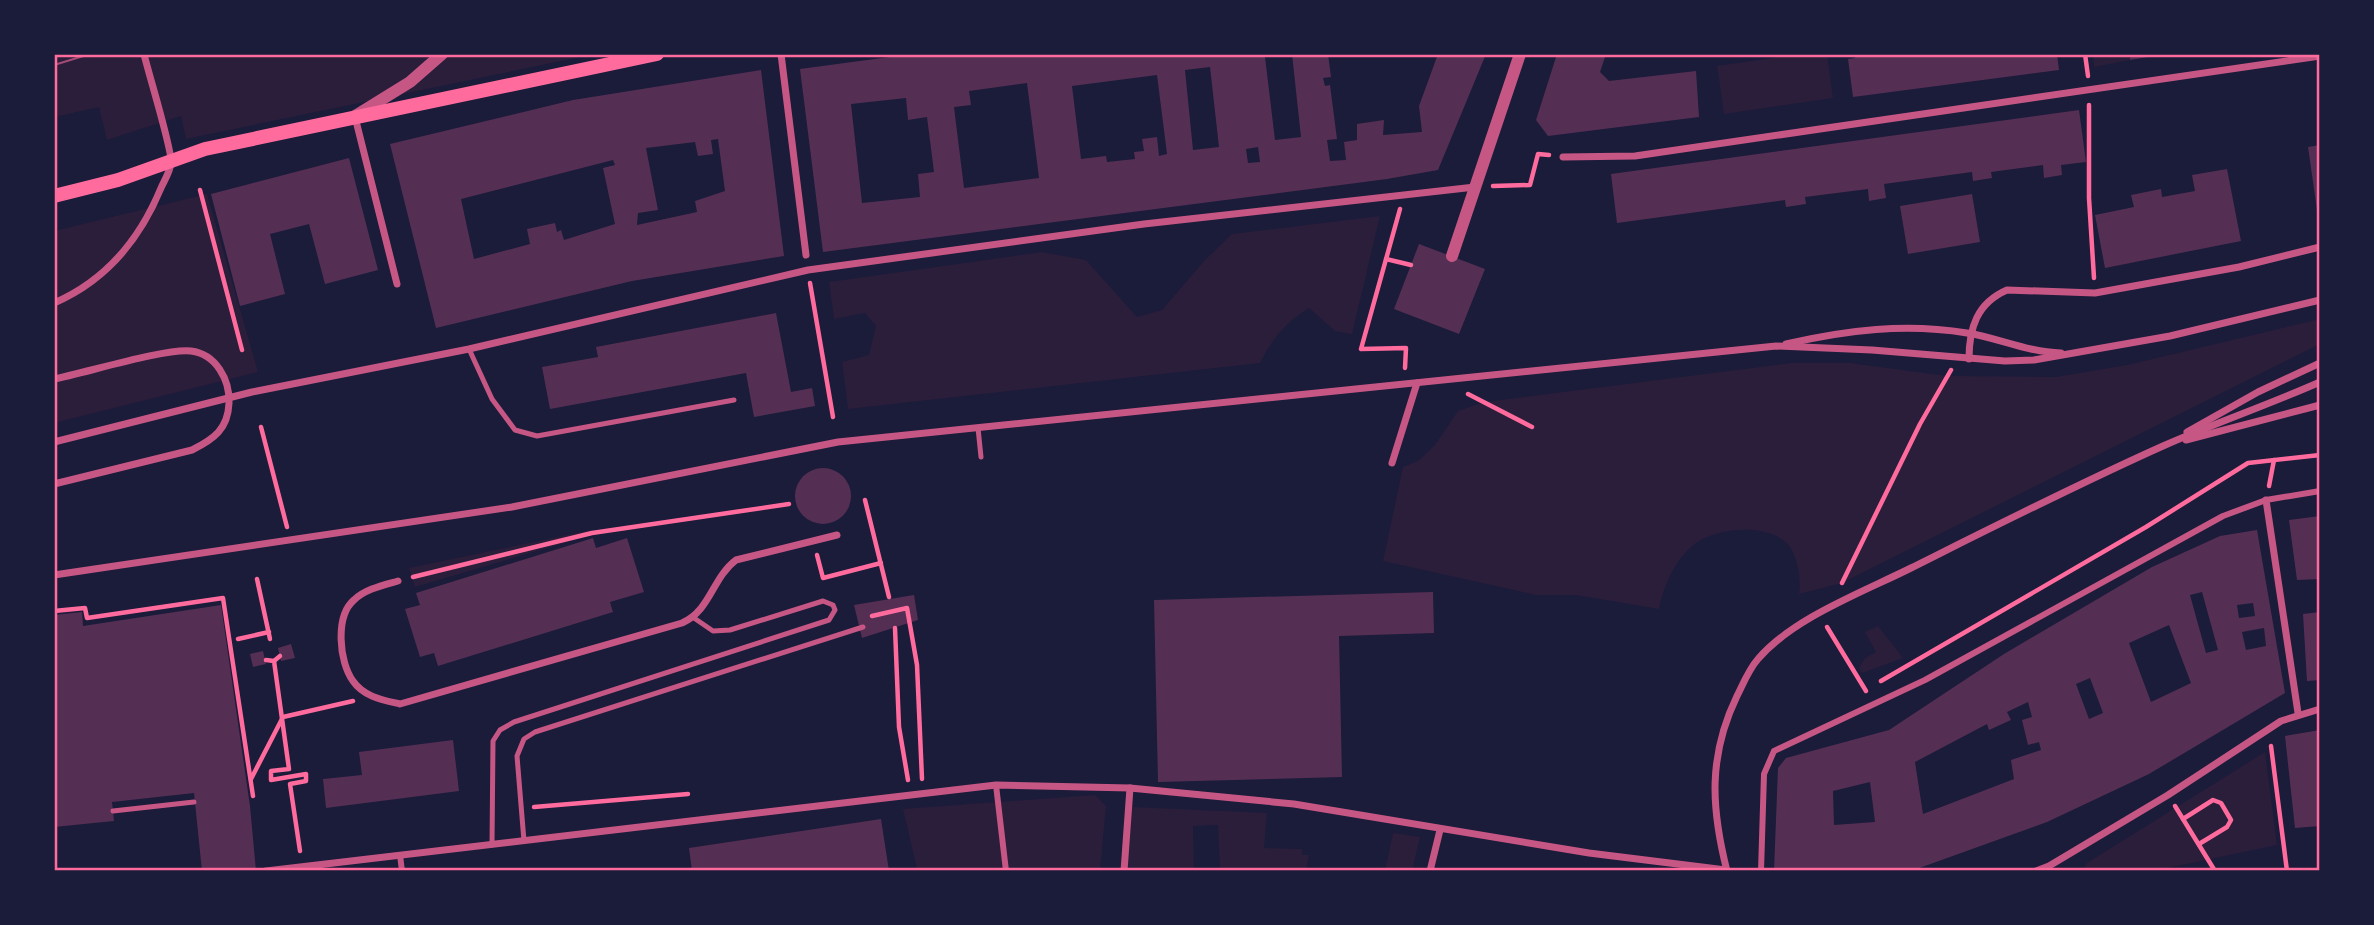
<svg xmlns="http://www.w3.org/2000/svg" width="2374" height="925" viewBox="0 0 2374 925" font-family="'Titillium Web',sans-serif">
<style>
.green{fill:#2a1e3b}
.building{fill:#542f53;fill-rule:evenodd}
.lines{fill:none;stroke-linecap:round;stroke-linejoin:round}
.path{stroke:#ff6b9d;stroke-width:4.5}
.service{stroke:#c65784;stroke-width:5}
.pedestrian{stroke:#c65784;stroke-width:6}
.minor{stroke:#c65784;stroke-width:7}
.tertiary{stroke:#c65784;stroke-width:12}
.secondary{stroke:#ff6b9d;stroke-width:14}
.tram{stroke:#a44b75;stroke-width:2}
.neatline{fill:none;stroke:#ff6b9d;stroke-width:2.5}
</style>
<rect width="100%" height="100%" fill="#1b1b3a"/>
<g class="green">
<path d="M54 54H595L186 139 181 116 107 140 99 107 54 117Z"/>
<path d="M1799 54H1827L1833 98 1724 114 1717 66Z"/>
<path d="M2093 54H2130V60L2094 67Z"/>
<path d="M207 194 258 372 54 423V231Z"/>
<path d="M1380 216 1352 334 1335 331 1309 308C1285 323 1273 338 1260 363L848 409 842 362 869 355 876 326 865 313 834 319 829 282 1042 252 1086 260 1137 317 1162 310 1204 261 1232 234Z"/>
<path d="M2320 319V344L1842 583 1799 594C1801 580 1798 559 1790 547 1772 523 1722 527 1699 541 1677 555 1664 584 1659 609L1576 595H1536L1383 561 1403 467 1418 461 1435 445 1458 411 1485 402 1791 363H1850L1947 376 2056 377 2127 365Z"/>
<path d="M591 530V535L415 587 409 568Z"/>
<path d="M1878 626 1903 658 1862 673 1859 668 1865 658 1876 652 1865 632Z"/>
<path d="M2265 752 2277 845 2153 871H2083L2087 863Z"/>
<path d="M1095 795 1106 806 1100 871 917 869 903 809Z"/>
<path d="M1132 807 1267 813 1264 848 1302 849V855H1309L1306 871H1220L1218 825 1193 826 1194 871H1127Z"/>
<path d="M1393 833 1420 837 1412 871H1385Z"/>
</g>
<g class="building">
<path d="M912 54H1273L1265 57 1275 140 1301 137 1292 54H1328L1331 77 1323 78 1325 86 1330 85 1337 139 1327 140 1330 161 1346 160 1344 142 1357 140V124L1384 120 1383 135 1422 132 1419 106 1438 54H1486L1438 170 1387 179 823 252 800 69ZM1210 67 1219 147 1193 150 1185 70ZM1157 75 1167 154 1159 156 1157 137 1142 139 1144 151 1134 152 1135 159 1107 162 1106 156 1081 159 1072 86ZM1027 83 1039 178 964 188 954 107 971 105 969 91ZM906 98 908 120 927 117 934 172 918 174 920 197 862 203 851 104ZM1258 147 1260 162 1248 163 1246 149Z"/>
<path d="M1557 54H1606L1600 72 1609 81 1696 71 1699 117 1548 136 1536 120Z"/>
<path d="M1854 54H2057L2059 70 1853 97 1848 59 1855 58Z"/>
<path d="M2130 54H2153L2154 56 2130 60Z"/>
<path d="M761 70 784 256 632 281 436 328 390 144 573 100ZM718 139 725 191 695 201 697 212 637 225 638 213 658 210 646 148 695 142 698 156 713 154 711 140ZM613 160 615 165 603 168 615 224 564 240 561 230 557 232 555 223 527 229 530 244 474 259 461 199Z"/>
<path d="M2079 110 2086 162 2061 165 2062 175 2044 178 2043 165 1991 172 1992 178 1973 181 1972 172 1884 184 1886 198 1869 201 1868 189 1805 197 1806 204 1786 207 1785 200 1617 223 1611 174Z"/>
<path d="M2320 145V217H2318L2308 147Z"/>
<path d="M349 158 378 270 325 284 309 224 270 234 285 294 240 306 211 194Z"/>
<path d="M2227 169 2241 241 2105 268 2095 215 2134 207 2131 195 2161 189 2162 197 2195 191 2192 175Z"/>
<path d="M1972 194 1980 242 1908 254 1900 206Z"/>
<path d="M1419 244 1485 269 1459 334 1394 309Z"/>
<path d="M776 313 791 392 812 388 815 406 754 417 746 373 550 409 542 367 598 357 596 347Z"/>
<circle cx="823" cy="496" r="28"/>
<path d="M2320 516V579L2297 580 2289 520Z"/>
<path d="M2257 530 2285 693 2149 774 2047 822 1911 871H1774L1778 768 1786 758 1889 730 2004 654 2152 567 2220 536ZM2202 592 2218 650 2206 653 2190 595ZM2253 603 2255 616 2239 618 2237 605ZM2169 625 2191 683 2151 702 2129 643ZM2264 628 2266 646 2246 650 2242 632ZM2090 678 2103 713 2089 719 2076 684ZM2028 702 2032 717 2022 720 2028 745 2039 742 2041 750 2011 760 2014 779 1923 814 1915 762 1987 724 1989 730 2011 720 2007 712ZM1870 782 1875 822 1834 825 1833 791Z"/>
<path d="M593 538 596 548 627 538 644 592 610 602 613 612 438 666 434 653 420 657 405 609 420 605 416 593Z"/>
<path d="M1433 592 1434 633 1339 636 1342 777 1158 782 1154 600Z"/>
<path d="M914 595 918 620 862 638 854 605Z"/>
<path d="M221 605 250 806 256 871H202L194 793 112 802 114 821 54 827V615L82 612 83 626Z"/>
<path d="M2320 612V680L2307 681 2303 614Z"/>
<path d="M291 644 295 658 281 661 278 648Z"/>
<path d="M263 651 266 664 253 667 250 654Z"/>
<path d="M2320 730V826L2295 828 2285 736Z"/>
<path d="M453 740 459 791 326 808 323 779 362 775 359 752Z"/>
<path d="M881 819 889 871H692L689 848Z"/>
</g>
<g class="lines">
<g class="path">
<path d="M2085 54 2088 76"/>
<path d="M2089 105V198L2094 278"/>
<path d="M1493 186 1530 185 1538 154 1549 155"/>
<path d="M200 190 242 350"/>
<path d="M1400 209 1361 349 1406 348 1405 368"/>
<path d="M1386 259 1411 265"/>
<path d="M810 283 833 417"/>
<path d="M1468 394 1532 427"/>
<path d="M261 427 287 527"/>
<path d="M2269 486 2274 460"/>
<path d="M865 500 889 597"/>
<path d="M817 555 823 578 881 563"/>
<path d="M413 577 592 533 789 504"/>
<path d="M257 579 270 639"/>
<path d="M1842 583 1920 424 1951 370"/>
<path d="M54 611 85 608 87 618 223 598 253 796"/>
<path d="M872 616 907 608 917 665 922 779"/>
<path d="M1827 627 1866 691"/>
<path d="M895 628 899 727 908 780"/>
<path d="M238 639 269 632"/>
<path d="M266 660 274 661 289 769 271 771V780L306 774V781L290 784 300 851"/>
<path d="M274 661 280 656"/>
<path d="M1881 681 2146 527 2248 463 2320 455"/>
<path d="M2271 746 2287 871"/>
<path d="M251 779 283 717 353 701"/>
<path d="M2175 806 2215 871"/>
<path d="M534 807 688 794"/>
<path d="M2183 819 2213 800 2221 803 2231 820 2227 827 2199 844"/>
</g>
<g class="service">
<path d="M469 349 492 399 515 430 537 436 734 400"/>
<path d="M978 428 981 457"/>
<path d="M113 811 194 802"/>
<path d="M524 841 517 756 524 739 535 732 863 627"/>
<path d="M492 845 493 741 500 730 514 722 829 620 835 610 833 605 823 601 730 630 713 631 694 618"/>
</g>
<g class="pedestrian">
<path d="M996 785 1006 871"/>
<path d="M400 855 402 871"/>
<path d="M1761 871 1764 774 1774 751 1925 680 2223 516 2266 500 2320 491"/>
</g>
<g class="minor">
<path d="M781 54 806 255"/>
<path d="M355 117 397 284"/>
<path d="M1563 157 1635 156 2320 56"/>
<path d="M54 303C105 281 140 239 161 188 164 181 170 172 171 163 173 152 148 72 144 54"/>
<path d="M1786 344C1847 330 1905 323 1967 333 1999 338 2027 352 2061 353"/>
<path d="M1969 359C1969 328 1977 303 2007 290L2095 293 2239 267 2320 247"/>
<path d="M54 379C85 373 166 348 191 351 216 354 230 380 229 403 228 429 214 439 192 450L54 484"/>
<path d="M2187 432 2258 392 2320 363"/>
<path d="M2186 440 2320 405"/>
<path d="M54 442 252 392 469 349 808 270 1144 224 1475 187"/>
<path d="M1392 463 1417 383"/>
<path d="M2266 500 2298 713"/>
<path d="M54 575 512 507 838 442 1776 346 1872 350 2005 361 2034 360 2170 336 2320 300"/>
<path d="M398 581C384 585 365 589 354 600 335 616 339 662 353 681 364 697 383 700 400 704L682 623C711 610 712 578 736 560L837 535"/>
<path d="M266 871 996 785 1130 788 1294 804 1589 853 1726 870"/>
<path d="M1124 871 1130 788"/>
<path d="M1430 871 1440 830"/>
<path d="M1727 871C1711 808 1708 756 1737 696 1743 684 1749 669 1758 659 1793 618 1863 592 1911 568 1995 526 2078 484 2163 446 2215 423 2268 405 2320 382"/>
<path d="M2036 871 2049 866 2168 795 2281 721 2320 709"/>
</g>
<g class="tertiary">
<path d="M355 116 410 82 442 54"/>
<path d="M1452 256 1520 54"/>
</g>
<path class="secondary" d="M54 196 118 180 205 149 657 54"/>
<path class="tram" d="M54 65 90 54"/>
</g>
<rect width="2374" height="925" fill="none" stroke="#1b1b3a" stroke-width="112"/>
<rect x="56" y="56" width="2262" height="813" class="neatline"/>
</svg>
